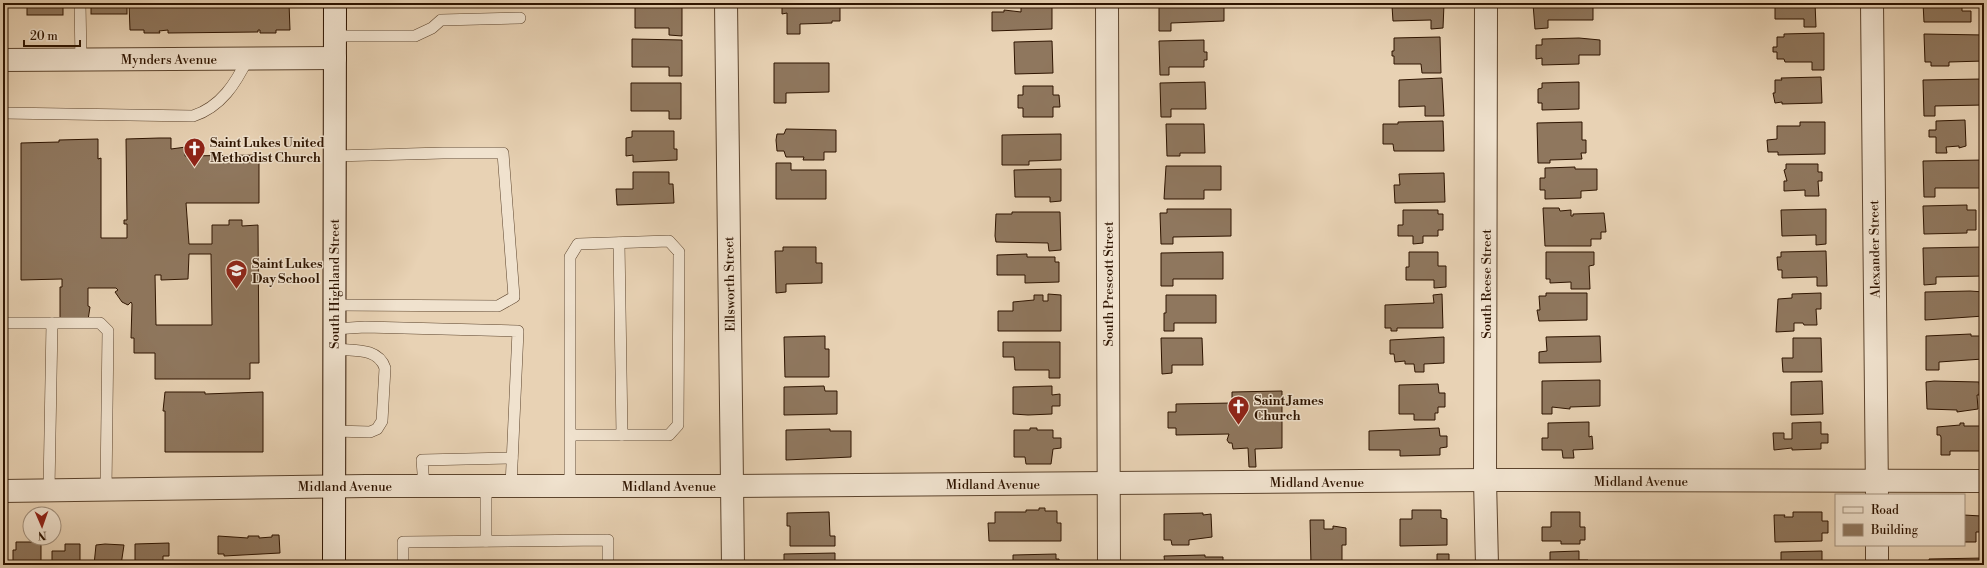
<svg xmlns="http://www.w3.org/2000/svg" width="1987" height="568" viewBox="0 0 1987 568" font-family="'Libre Bodoni',serif">
<style>
.building{fill:#8f775e;stroke:#2e1400;fill-rule:evenodd}
.lines{fill:none;stroke-linecap:round;stroke-linejoin:round}
.service-casing{stroke:#5c442d;stroke-width:12}
.minor-casing{stroke:#5c442d;stroke-width:24}
.secondary-casing{stroke:#2e1400;stroke-width:24}
.service{stroke:#f0e2ce;stroke-width:11}
.minor{stroke:#f0e2ce;stroke-width:22}
.secondary{stroke:#f0e2ce;stroke-width:22}
.labels{text-anchor:middle;stroke-width:3;stroke-linejoin:round;paint-order:stroke}
.street-label{font-size:13px;fill:#2e1400;stroke:#f0e2ce}
.poi-label{font-size:13px;font-weight:bold;fill:#2e1400;stroke:#f0e2ce;text-anchor:start}
</style>
<rect width="100%" height="100%" fill="#e8d2b4"/>
<filter id="stains"><feTurbulence type="fractalNoise" baseFrequency=".005" numOctaves="4"/><feColorMatrix values="0 0 0 0 .2 0 0 0 0 .09 0 0 0 0 .02 0 0 0 .5 -.17"/></filter>
<radialGradient id="worn" r=".72"><stop offset=".6" stop-color="#630" stop-opacity="0"/><stop offset="1" stop-color="#630" stop-opacity=".3"/></radialGradient>
<g class="building">
<rect x="27" y="3" width="36" height="12"/>
<rect x="91" y="3" width="36" height="11"/>
<path d="M129 3H289L290 30H276V33H260V30H258V32L168 33V30L159 31 160 33H144V30H130Z"/>
<path d="M635 3H682V36L669 35V28H635Z"/>
<path d="M782 3H840V21H832V23L800 24V34H787V13L782 14Z"/>
<path d="M1021 3H1052V29L992 31V12H1004V10L1021 12Z"/>
<path d="M1159 3H1224V21L1171 23V31H1159Z"/>
<path d="M1398 3 1444 4 1443 28 1431 29V20L1393 21 1392 6H1398Z"/>
<path d="M1541 3H1593V20H1548V28L1535 29 1533 4Z"/>
<path d="M1775 3H1815L1816 27H1804V19H1775Z"/>
<path d="M1923 3H1962V11H1971V22H1924Z"/>
<path d="M1824 33V70H1812V62H1785L1784 59H1777V52H1773V47H1777V37H1784V34Z"/>
<path d="M1924 34 1984 35V61L1949 62V66H1931V62H1925Z"/>
<path d="M1440 37 1441 73H1422L1421 64H1394V56H1392V51H1394V38Z"/>
<path d="M1579 38 1600 40V55H1579V64L1542 65V58L1536 59V45H1542V39Z"/>
<path d="M632 39 682 40V76H669V67H632Z"/>
<path d="M1204 40V52H1207V60H1204V67H1169V75H1160L1159 41Z"/>
<path d="M1052 41 1053 73 1015 74 1014 42Z"/>
<path d="M774 63H829V92L786 93V103H774Z"/>
<path d="M1821 77 1822 103 1782 104V102L1775 103 1773 93H1775V80H1782L1781 78Z"/>
<path d="M1442 78 1444 116H1425V106L1399 107V80Z"/>
<path d="M1982 79 1983 105 1935 106V116H1924L1923 80Z"/>
<path d="M1205 82 1206 109H1171V117H1161L1160 83Z"/>
<path d="M1579 82V109L1542 110V103H1538V89L1542 88V83Z"/>
<path d="M631 83H681V119H669V111H631Z"/>
<path d="M1023 86H1053V95H1059L1060 107H1053V117H1023V108H1018V95H1023Z"/>
<path d="M1965 120 1966 146 1959 148V146L1946 147 1947 153H1936V137H1929V130H1936V121Z"/>
<path d="M1443 121 1444 151H1394L1393 144H1383V124H1398V122Z"/>
<path d="M1582 122V140H1586V153H1581L1582 159 1550 160V163H1538L1537 123Z"/>
<path d="M1800 122H1825V154L1778 155V152H1768L1767 140 1777 139V126H1800Z"/>
<path d="M1166 124H1204L1205 153H1180V156H1167Z"/>
<path d="M786 129 836 130V152H824V160H803L804 157H786L784 151H777L776 140 777 134H784Z"/>
<path d="M632 131H674V149H677V160L633 162V155L626 156V138L632 137Z"/>
<path d="M1061 134V160L1029 161V165H1002V135Z"/>
<path d="M159 138H171V149L186 147 185 156 259 155V203H186L189 244H212V225H229V220H242V226L258 225 259 363H250V379H155V353H134V338H131L132 304 131 302 128 305 122 302 115 292 118 290 116 288H88V306L90 307 88 320H60V287H62V279L21 280V143L59 142V140L98 139V159L101 158V238H127V224H124V220H127L126 139ZM189 254H211L212 325H156L155 275H161V280L188 279Z"/>
<path d="M1984 160V188H1935V197H1924L1923 161Z"/>
<path d="M776 163H791V170H826V199H776Z"/>
<path d="M1786 164H1818V172H1822V181H1818L1819 196H1805V190L1784 191V181H1787L1784 170 1786 169Z"/>
<path d="M1166 166H1221V190H1204V199H1164Z"/>
<path d="M1575 167V169H1597V190L1581 191V198L1545 199V190H1540V178H1545V168Z"/>
<path d="M1061 169V201L1050 202V197H1015L1014 170Z"/>
<path d="M633 172H669V184H673L674 203 617 205 616 189H633Z"/>
<path d="M1444 173 1445 202 1395 203 1394 185H1400L1399 174Z"/>
<path d="M1967 205V210H1976V230H1967V233L1924 234 1923 206Z"/>
<path d="M1543 208H1559L1560 211 1571 210V216H1573V214L1604 213 1606 232H1601V239H1591V246H1545Z"/>
<path d="M1167 209H1231V236L1173 237V244H1161L1160 213H1167Z"/>
<path d="M1826 209V244L1816 245V235L1782 236 1781 210Z"/>
<path d="M1403 210H1438V214H1443V230H1438V236H1423V243L1413 244V236H1398V225H1403Z"/>
<path d="M1012 212H1060L1061 250 1049 251 1048 243 996 242 995 236 996 214H1012Z"/>
<path d="M783 247H816V263H822V283L786 284V292L776 293 775 251H783Z"/>
<path d="M1984 247V276L1936 277V284L1924 285 1923 248Z"/>
<path d="M1826 251 1827 286H1817V277L1782 278V270H1778L1777 257H1781V252Z"/>
<path d="M1223 252V279H1173V286H1161V253Z"/>
<path d="M1409 252H1438V266H1446V287L1434 288V280H1406V267H1409Z"/>
<path d="M1546 252H1594V265L1589 266 1590 289H1571V282L1550 283V279H1546Z"/>
<path d="M1027 254V257H1055V262H1059V282L1025 283V275H997V255Z"/>
<path d="M1970 291 1984 292V316L1925 320V292Z"/>
<path d="M1546 293H1587V320L1539 321 1537 310H1540L1539 296H1546Z"/>
<path d="M1821 293V309H1816L1817 325H1804L1803 323H1794V331L1776 332 1778 299 1792 298V294Z"/>
<path d="M1048 294 1061 295V331H998V311H1013V302L1034 300V295H1043V301H1048Z"/>
<path d="M1442 294 1443 328H1397V331H1391V328H1385V305L1434 303 1433 295Z"/>
<path d="M1166 295H1216V323H1174V331H1164V313H1166Z"/>
<path d="M1971 334V336H1983V359L1939 362V370H1926V336Z"/>
<path d="M825 336V349H829V377H785L784 337Z"/>
<path d="M1600 336 1601 362 1539 363V352L1547 351 1546 337Z"/>
<path d="M1444 337V363L1424 364V372H1415L1414 364H1405V361L1395 362 1394 354H1390V340Z"/>
<path d="M1161 338H1202L1203 365H1172V373L1162 374Z"/>
<path d="M1793 338H1821L1822 372H1783L1782 358H1793Z"/>
<path d="M1003 342H1060V378H1049V370H1015L1014 357H1003Z"/>
<path d="M1600 380V406L1570 407V409L1552 407V414H1542V381Z"/>
<path d="M1822 381 1823 414 1791 415V382Z"/>
<path d="M1934 381 1979 382 1980 389 1979 395H1977L1978 409 1957 412V410L1927 409 1926 382Z"/>
<path d="M1438 384 1439 393H1445V407H1438V413H1435V420H1414V414H1399V385Z"/>
<path d="M824 386 825 391H837V414L784 415V387Z"/>
<path d="M1052 386V395L1060 394V406H1052V414L1028 415 1013 414V387Z"/>
<path d="M1282 391V448L1255 449 1256 467H1249L1248 448 1233 449 1232 443H1229L1227 440 1229 434 1176 435V428H1168V412H1176V404L1232 403V392Z"/>
<path d="M165 392H205V394L263 392V452H165V411H163Z"/>
<path d="M1589 422V437L1592 436 1593 449 1573 450 1574 458H1563L1562 450H1542V438H1548V423Z"/>
<path d="M1821 422V434H1828V443H1821V449L1792 450V448L1774 450 1773 433H1784V439H1792V423Z"/>
<path d="M1960 423H1964V426H1984V451H1950V455H1941V437L1940 435H1937V427L1960 425Z"/>
<path d="M1030 428H1037V430H1053V438H1061V448L1053 449 1051 464H1026L1025 457H1014V430H1030Z"/>
<path d="M1439 428 1440 436H1447V447L1440 448V455L1400 456V450H1369V431Z"/>
<path d="M830 429V431H851V457L786 460V430Z"/>
<path d="M1039 508H1045V511H1057V523H1061V541H989L988 523H995V512H1026V510H1039Z"/>
<path d="M1412 510H1441V518L1447 519V545L1400 546V519H1412Z"/>
<path d="M829 512 830 536H835V546H790V526H787V513Z"/>
<path d="M1551 512H1580V527H1585V540H1580V544H1561V541H1542V527H1551Z"/>
<path d="M1793 512H1822V521H1828V533H1822V541L1775 542 1774 515H1785L1784 517H1793Z"/>
<path d="M1203 513V515L1211 514 1212 537 1189 540V545H1172L1171 540H1164V514Z"/>
<path d="M1964 515 1981 516 1982 532H1976V542H1964Z"/>
<path d="M1310 520H1324V529H1333V526L1346 528V545H1342V565H1311Z"/>
<path d="M272 535H279L280 553 224 556V554H218V536L248 538V536H259V538L272 537Z"/>
<path d="M16 542H41V565H13V550H16Z"/>
<path d="M169 543V556H163V565H135V544Z"/>
<path d="M65 544H80V565H52V551H65Z"/>
<path d="M105 544 124 545 121 565H94L96 545Z"/>
<path d="M1579 551V560H1588V564L1592 565H1550V552Z"/>
<path d="M1822 551V565H1781V552Z"/>
<path d="M835 553V564L837 565H784V554Z"/>
<path d="M1056 554V559H1059L1060 565H1013V555Z"/>
<path d="M1437 554H1449V565H1401V561H1437Z"/>
<path d="M1205 555V557H1223V565H1165L1164 556Z"/>
<path d="M1984 558V565H1930L1929 559Z"/>
</g>
<g class="lines">
<defs>
<g id="service">
<path d="M80 3 81 60"/>
<path d="M335 36H415L432 28 441 20 520 18"/>
<path d="M3 113 193 116C221 107 236 83 248 58"/>
<path d="M619 243 622 435"/>
<path d="M334 305 498 306 514 297 503 153H443L334 156"/>
<path d="M3 323H100L108 331 106 489"/>
<path d="M334 329 365 327 518 331 511 486"/>
<path d="M334 431 370 432 377 429 382 421 385 368C378 347 353 351 334 349"/>
<path d="M570 435H669L678 425 679 252 669 241 578 244 570 257V486"/>
<path d="M424 486 422 460 512 458"/>
<path d="M486 486V541"/>
<path d="M49 489 52 323"/>
<path d="M403 565V542L608 540V565"/>
</g>
<g id="minor">
<path d="M726 3 733 565"/>
<path d="M1107 3 1109 565"/>
<path d="M1486 3 1485 480 1487 565"/>
<path d="M1872 3 1877 495"/>
<path d="M3 60 335 58"/>
<path d="M3 491 366 486H732L1485 480 1984 481"/>
<path d="M1877 545V565"/>
</g>
<path id="secondary" d="M334 565 335 3"/>
</defs>
<use href="#service" class="service-casing"/>
<use href="#minor" class="minor-casing"/>
<use href="#secondary" class="secondary-casing"/>
<use href="#service" class="service"/>
<use href="#minor" class="minor"/>
<use href="#secondary" class="secondary"/>
</g>
<defs>
<symbol id="church-pin" viewBox="-11 -11 22 30"><path d="M0 17L-7.5 6A9.5 9.5 0 1 1 7.5 6Z" fill="#8f2418" stroke="#f0e2ce"/><path d="M-1.2-6h2.4v3.5h3.3v2.4h-3.3V6h-2.4V-.1h-3.3v-2.4h3.3Z" fill="#fff"/></symbol>
<symbol id="school-pin" viewBox="-11 -11 22 30"><path d="M0 17L-7.5 6A9.5 9.5 0 1 1 7.5 6Z" fill="#8f2418" stroke="#f0e2ce"/><path d="M0-5L7-2L0 1L-7-2ZM-4 1L0 2.5L4 1V4Q0 6-4 4Z" fill="#fff"/></symbol>
</defs>
<g fill-rule="evenodd">
<use href="#church-pin" x="182" y="136" width="25" height="34"/>
<use href="#school-pin" x="224" y="258" width="25" height="34"/>
<use href="#church-pin" x="1226" y="394" width="25" height="34"/>
</g>
<g class="labels">
<g class="street-label">
<text x="169" y="64">Mynders Avenue</text>
<text transform="translate(1874 249) rotate(-91)" y="5">Alexander Street</text>
<text transform="translate(334 284) rotate(-90)" y="5">South Highland Street</text>
<text transform="translate(729 284) rotate(-91)" y="5">Ellsworth Street</text>
<text transform="translate(1108 284) rotate(-90)" y="5">South Prescott Street</text>
<text transform="translate(1486 284) rotate(-90)" y="5">South Reese Street</text>
<text x="1641" y="486">Midland Avenue</text>
<text x="1317" y="487">Midland Avenue</text>
<text x="993" y="489">Midland Avenue</text>
<text x="345" y="491">Midland Avenue</text>
<text x="669" y="491">Midland Avenue</text>
</g>
<g class="poi-label">
<text x="210" y="147">Saint Lukes United<tspan x="210" dy="15">Methodist Church</tspan></text>
<text x="252" y="268">Saint Lukes<tspan x="252" dy="15">Day School</tspan></text>
<text x="1254" y="405">Saint James<tspan x="1254" dy="15">Church</tspan></text>
</g>
</g>
<rect width="1987" height="568" fill="none" stroke="#e8d2b4" stroke-width="16"/>
<rect x="4" y="4" width="1979" height="560" fill="none" stroke="#2e1400" stroke-width="2"/>
<rect x="8" y="8" width="1971" height="552" fill="none" stroke="#2e1400"/>
<rect x="1835" y="494" width="130" height="52" fill="#f0e2ce" stroke="#a2907c"/>
<rect x="1843" y="507" width="20" height="6" fill="#f0e2ce" stroke="#a2907c"/>
<text x="1871" y="514" font-size="12" fill="#2e1400">Road</text>
<rect x="1843" y="524" width="20" height="12" fill="#8f775e" stroke="#a2907c"/>
<text x="1871" y="534" font-size="12" fill="#2e1400">Building</text>
<g transform="translate(42 526) rotate(178)"><circle r="19" fill="#f0e2ce" stroke="#a2907c"/>
<path d="M0-3L7 15L0 10L-7 15Z" fill="#8f2418"/>
<text y="-6" font-size="11" font-weight="bold" text-anchor="middle" fill="#2e1400">N</text>
</g>
<path d="M24 40v6h56v-6" fill="none" stroke="#2e1400" stroke-width="2"/>
<text x="30" y="40" font-size="12" fill="#2e1400" stroke="#f0e2ce" stroke-width="3" paint-order="stroke">20 m</text>
<rect width="100%" height="100%" filter="url(#stains)"/>
<rect width="100%" height="100%" fill="url(#worn)"/>
</svg>
